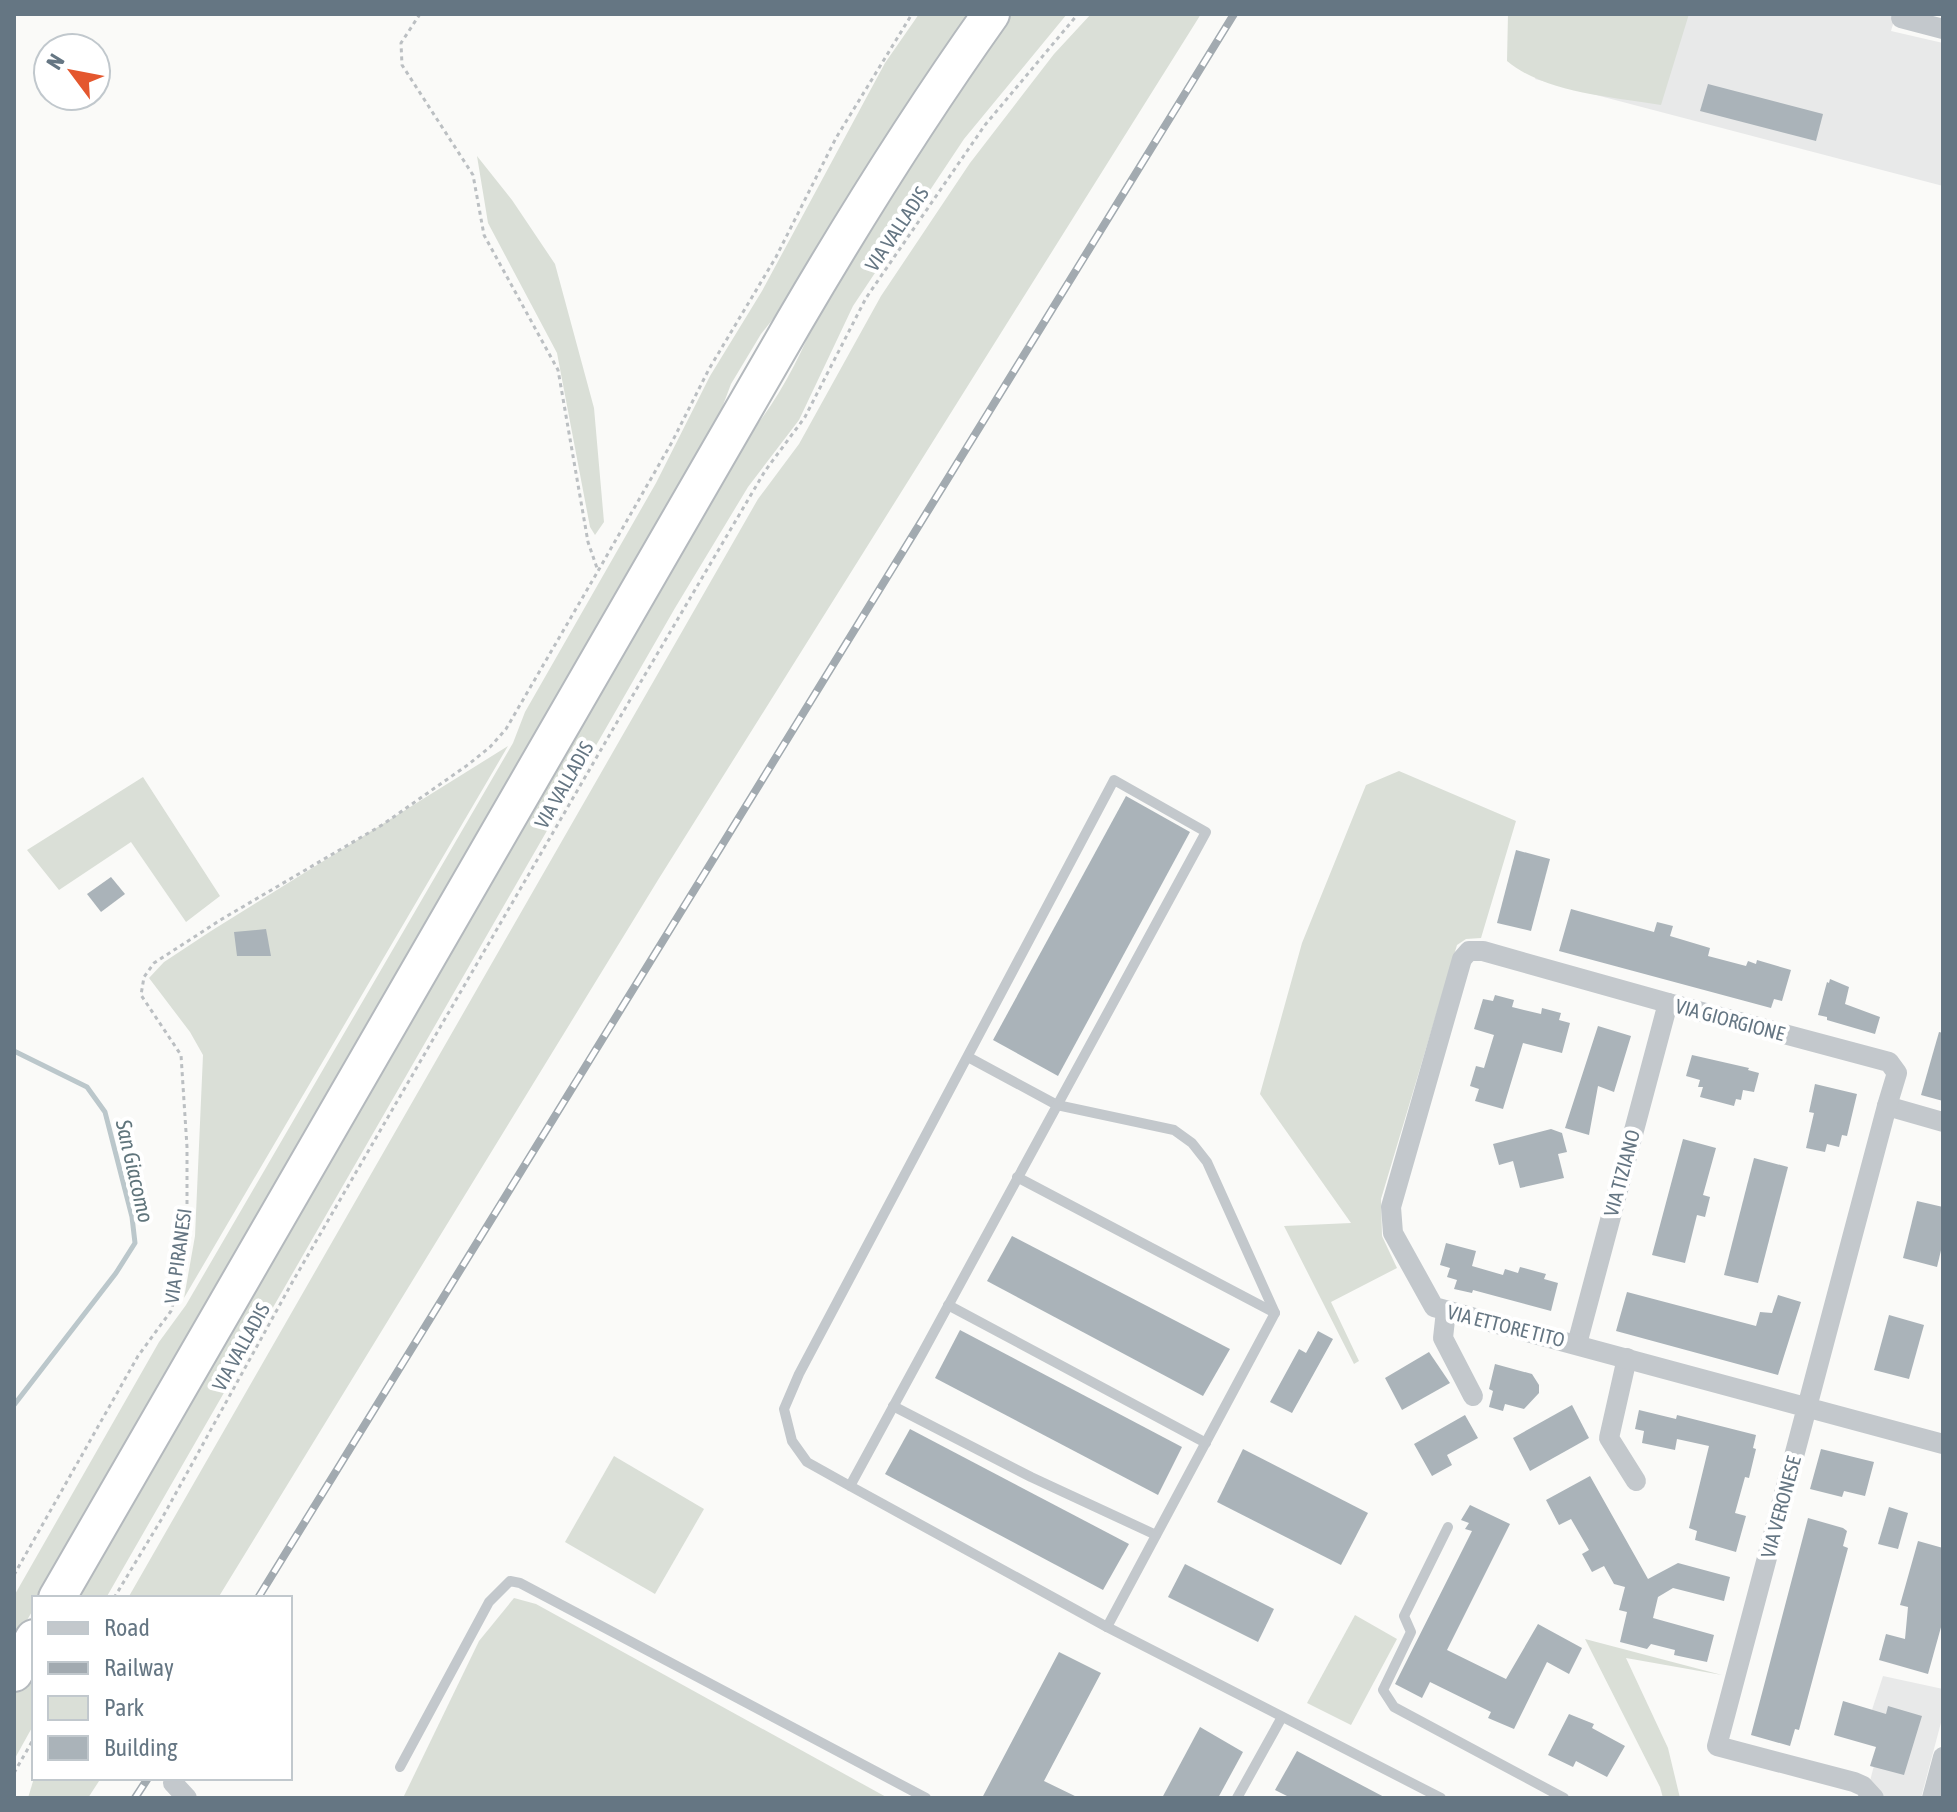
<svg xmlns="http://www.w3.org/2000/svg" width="1957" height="1812" viewBox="0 0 1957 1812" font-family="'Asap Condensed',sans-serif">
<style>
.built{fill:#e8e9e9}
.green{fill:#dadfd7}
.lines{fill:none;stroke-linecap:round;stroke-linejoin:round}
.stream{stroke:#bbc7cb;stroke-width:5}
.building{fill:#aab3b9}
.highway-casing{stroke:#b4b9bd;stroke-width:40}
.path{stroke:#bbbfc2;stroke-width:3;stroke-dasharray:4 4;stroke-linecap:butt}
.lane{stroke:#c3c8cc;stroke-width:10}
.street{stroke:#c3c8cc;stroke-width:20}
.highway{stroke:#fff;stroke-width:36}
.rail-casing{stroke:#a2aab0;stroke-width:8}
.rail{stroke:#fff;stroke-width:5;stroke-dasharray:15;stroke-linecap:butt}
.labels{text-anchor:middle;stroke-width:8;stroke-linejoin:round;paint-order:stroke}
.street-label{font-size:20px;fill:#657683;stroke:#fff}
.water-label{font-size:22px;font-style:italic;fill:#60757c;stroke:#fff}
</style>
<rect width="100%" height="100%" fill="#fafaf8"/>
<g class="built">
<path d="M1563 14H1896L1891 31 1943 43V186L1535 79Z"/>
<path d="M1883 1676 1943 1689V1715L1921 1798H1881L1870 1781 1885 1723 1869 1719Z"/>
</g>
<g class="green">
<path d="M919 14H972L918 87 797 289 761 334 731 384 708 445 40 1598H34V1608L14 1643V1596L159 1342 186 1305 513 743 525 712 656 483 710 376 762 291 885 63Z"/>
<path d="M1004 14H1067L964 139 853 306 799 420 748 487 675 608 106 1598H69L734 452C774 409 798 363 820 308Z"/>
<path d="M1091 14H1201L658 880 218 1598H128L758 499 799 444 881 296 970 163 1054 54Z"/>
<path d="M1508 14H1689L1661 105C1613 97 1545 93 1507 61Z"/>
<path d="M477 156 512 200 555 264 594 408 604 522 595 535 590 527 557 353 488 223Z"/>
<path d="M508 746 184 1298 195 1236 203 1055 190 1032 149 978 164 962 211 931Z"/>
<path d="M1399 771 1516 821 1481 938 1466 939 1457 945 1381 1199 1382 1236 1397 1268 1331 1302 1359 1361 1354 1364 1284 1226 1351 1223 1260 1094 1302 943 1366 785Z"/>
<path d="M143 777 220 896 186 922 131 842 59 890 27 850Z"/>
<path d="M614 1456 704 1509 655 1594 565 1542Z"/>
<path d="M514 1598 536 1604 888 1798H403L479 1641Z"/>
<path d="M1355 1615 1397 1639 1351 1725 1307 1703Z"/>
<path d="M1585 1639 1722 1675 1626 1658 1668 1748 1680 1798H1663L1660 1787Z"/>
<path d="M34 1658V1724L14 1760V1693Z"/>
<path d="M34 1778H101L88 1798H28Z"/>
</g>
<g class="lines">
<path class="stream" d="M14 1051 87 1087 105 1112 132 1217 135 1243 116 1273 14 1405"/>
</g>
<g class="building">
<path d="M1708 84 1823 114 1816 141 1700 111Z"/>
<path d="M1126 796 1190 832 1058 1076 993 1040Z"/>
<path d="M1516 850 1550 859 1531 931 1497 923Z"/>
<path d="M111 877 125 894 101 912 87 894Z"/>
<path d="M1571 909 1654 932 1657 922 1673 926 1670 936 1710 948 1708 956 1746 966 1748 961 1756 964 1757 960 1791 970 1782 1001 1774 999 1771 1008 1559 951Z"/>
<path d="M266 929 271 956H237L234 932Z"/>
<path d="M1830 979 1849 987 1845 1004 1880 1017 1875 1034 1827 1020V1017L1818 1015 1827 982 1829 983Z"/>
<path d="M1495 995 1514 1000 1512 1007 1541 1014 1542 1008 1561 1013 1559 1020 1570 1023 1562 1053 1523 1043 1503 1109 1475 1101 1479 1089 1470 1086 1476 1066 1484 1068 1494 1035 1474 1029 1483 999 1493 1001Z"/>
<path d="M1598 1026 1631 1036 1614 1092 1598 1086 1589 1135 1565 1128Z"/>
<path d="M1939 1032 1943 1033V1101L1921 1095Z"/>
<path d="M1692 1055 1749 1068 1748 1070 1759 1073 1754 1092 1743 1090 1741 1100 1736 1099 1734 1106 1700 1097 1703 1087H1698L1700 1080 1686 1076Z"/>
<path d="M1815 1084 1857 1094 1847 1136 1842 1135 1839 1147 1827 1144 1825 1152 1806 1148 1814 1113 1809 1112Z"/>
<path d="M1551 1129 1562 1133 1567 1152 1558 1154 1564 1178 1520 1188 1513 1161 1499 1165 1493 1144Z"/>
<path d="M1683 1139 1716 1148 1703 1195 1710 1197 1705 1217 1697 1215 1685 1263 1652 1255Z"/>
<path d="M1754 1158 1788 1167 1758 1283 1724 1275Z"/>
<path d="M1917 1201 1943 1207V1242L1937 1267 1903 1258Z"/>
<path d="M1012 1236 1230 1349 1203 1396 987 1281Z"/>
<path d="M1446 1243 1476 1251 1472 1266 1503 1275 1505 1269 1518 1273 1520 1267 1546 1274 1544 1279 1558 1283 1551 1311 1473 1290 1472 1293 1454 1289 1457 1280 1447 1277 1450 1268 1440 1265Z"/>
<path d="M1627 1292 1756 1326 1760 1312 1772 1313 1778 1295 1801 1302 1778 1375 1616 1331Z"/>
<path d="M1889 1315 1924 1325 1909 1379 1874 1370Z"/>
<path d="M960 1330 1182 1447 1158 1495 935 1378Z"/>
<path d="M1318 1331 1333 1339 1292 1413 1270 1402 1299 1349 1306 1353Z"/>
<path d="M1429 1352 1450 1383 1402 1410 1385 1378Z"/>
<path d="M1495 1364 1532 1374 1539 1385V1393L1524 1409 1505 1404 1503 1411 1489 1407 1493 1391 1489 1389Z"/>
<path d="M1572 1405 1589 1438 1530 1471 1513 1438Z"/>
<path d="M1639 1410 1676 1419 1677 1415 1756 1435 1753 1448 1756 1449 1749 1478 1745 1477 1735 1513 1746 1516 1736 1552 1695 1540 1697 1531 1689 1528 1709 1446 1677 1439 1675 1450 1642 1443 1644 1431 1635 1429Z"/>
<path d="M1465 1415 1478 1438 1447 1455 1452 1465 1432 1476 1414 1444Z"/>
<path d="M910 1429 1129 1544 1103 1590 885 1474Z"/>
<path d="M1243 1449 1368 1513 1341 1565 1217 1502Z"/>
<path d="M1821 1449 1874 1462 1865 1496 1844 1491 1842 1497 1810 1489Z"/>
<path d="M1590 1476 1648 1579 1678 1563 1730 1577 1724 1601 1673 1588 1658 1597 1653 1618 1714 1635 1707 1662 1674 1655 1675 1650 1651 1644 1647 1649 1620 1642 1627 1612 1619 1610 1625 1587 1614 1584 1604 1566 1592 1572 1582 1554 1589 1550 1571 1519 1559 1525 1546 1500Z"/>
<path d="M1470 1505 1510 1524 1447 1650 1506 1679 1538 1624 1582 1648 1569 1674 1547 1662 1514 1729 1488 1718 1491 1712 1430 1682 1422 1698 1395 1684 1472 1531 1465 1529 1469 1523 1461 1520Z"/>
<path d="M1889 1507 1908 1513 1898 1549 1878 1544Z"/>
<path d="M1808 1518 1843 1528 1847 1531 1843 1546 1848 1548 1799 1730 1795 1729 1790 1746 1751 1735Z"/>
<path d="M1918 1541 1943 1548V1620L1928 1674 1879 1660 1886 1634 1905 1639 1908 1607 1900 1605Z"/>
<path d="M1185 1564 1274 1609 1258 1642 1168 1597Z"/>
<path d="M1059 1652 1101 1673 1044 1781 1079 1798H982Z"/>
<path d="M1843 1701 1886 1714 1888 1706 1922 1716 1904 1775 1870 1766 1876 1747 1834 1735Z"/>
<path d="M1569 1714 1594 1724 1592 1728 1625 1746 1607 1777 1576 1761 1573 1767 1548 1755Z"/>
<path d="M1200 1727 1243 1752 1218 1798H1162Z"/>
<path d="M1297 1751 1386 1798H1291L1275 1790Z"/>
</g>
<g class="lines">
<defs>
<g id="highway">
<path d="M57 1598 794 322C856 216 920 114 991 14"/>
<path d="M14 1673 34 1638"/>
</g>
</defs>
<use href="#highway" class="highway-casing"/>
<g class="path">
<path d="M420 14 401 43 402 65 473 175 484 235 558 370 588 542 598 571 672 442 709 369 776 257 836 138 912 14"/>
<path d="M14 1575 138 1356 171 1311 178 1286 187 1209V1147L181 1055 141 995 144 977 154 963 222 919 382 825 469 764 490 747 506 729 598 571"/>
<path d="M114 1598 161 1520 293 1281 613 729 765 471 805 417 866 298 985 125 1078 14"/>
<path d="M14 1773 34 1738"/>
</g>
<g class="lane">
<path d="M968 1057 1057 1105 1174 1130 1192 1143 1207 1162 1275 1313 1107 1627"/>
<path d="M1017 1177 1275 1313"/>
<path d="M948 1305 1206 1443"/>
<path d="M893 1406 1031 1477 1156 1535"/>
<path d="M850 1486 1206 832 1114 780 799 1374 784 1409 792 1441 807 1462 850 1486 1107 1627 1441 1798"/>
<path d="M1448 1527 1404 1616 1411 1632 1383 1690 1394 1707 1564 1798"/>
<path d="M400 1767 489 1602 510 1581 520 1583 926 1798"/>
<path d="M1237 1798 1282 1717"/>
</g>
<g class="street">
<path d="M1901 18 1943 29"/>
<path d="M1887 1106 1943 1122"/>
<path d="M1446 1311 1443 1338 1473 1396"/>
<path d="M1577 1344 1668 1003"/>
<path d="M1627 1358 1609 1438 1636 1481"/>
<path d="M173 1783 187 1798"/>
<path d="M1874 1798 1863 1786 1854 1782 1717 1746 1887 1106 1897 1073 1889 1062 1668 1003 1483 951H1469L1462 959 1391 1207 1393 1233 1434 1307 1943 1444"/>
<path d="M1932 1798 1943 1757"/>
</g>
<use href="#highway" class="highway"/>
<defs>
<g id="rail">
<path d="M258 1598 1234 14"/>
<path d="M135 1798 148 1778"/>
</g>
</defs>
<use href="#rail" class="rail-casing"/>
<use href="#rail" class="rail"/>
</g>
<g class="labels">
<g class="street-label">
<text transform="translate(897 229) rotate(-56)" y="7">VIA VALLADIS</text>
<text transform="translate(564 785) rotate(-60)" y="7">VIA VALLADIS</text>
<text transform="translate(1730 1020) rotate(15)" y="7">VIA GIORGIONE</text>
<text transform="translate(1622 1173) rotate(-75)" y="7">VIA TIZIANO</text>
<text transform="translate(178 1256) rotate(-82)" y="7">VIA PIRANESI</text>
<text transform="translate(1506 1326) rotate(14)" y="7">VIA ETTORE TITO</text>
<text transform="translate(241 1347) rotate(-61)" y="7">VIA VALLADIS</text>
<text transform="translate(1781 1507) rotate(-75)" y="7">VIA VERONESE</text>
</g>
<g class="water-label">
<text transform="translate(135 1171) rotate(77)" y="8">San Giacomo</text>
</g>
</g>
<rect width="1957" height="1812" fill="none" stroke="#657683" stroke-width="32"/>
<rect x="32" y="1596" width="260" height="184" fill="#ffffff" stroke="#c1c8cd" stroke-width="2"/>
<rect x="48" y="1622" width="40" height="12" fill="#c3c8cc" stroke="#c1c8cd" stroke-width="2"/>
<text x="104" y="1636" font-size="24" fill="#657683">Road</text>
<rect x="48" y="1662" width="40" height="12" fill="#a2aab0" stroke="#c1c8cd" stroke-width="2"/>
<text x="104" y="1676" font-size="24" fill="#657683">Railway</text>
<rect x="48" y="1696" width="40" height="24" fill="#dadfd7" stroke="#c1c8cd" stroke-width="2"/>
<text x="104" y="1716" font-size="24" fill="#657683">Park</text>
<rect x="48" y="1736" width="40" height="24" fill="#aab3b9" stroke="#c1c8cd" stroke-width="2"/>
<text x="104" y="1756" font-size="24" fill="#657683">Building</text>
<g transform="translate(72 72) rotate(302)"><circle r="38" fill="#ffffff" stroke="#c1c8cd" stroke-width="2"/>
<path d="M0-6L14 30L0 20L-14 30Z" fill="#e4572e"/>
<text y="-12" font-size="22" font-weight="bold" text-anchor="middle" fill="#657683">N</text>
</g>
</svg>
